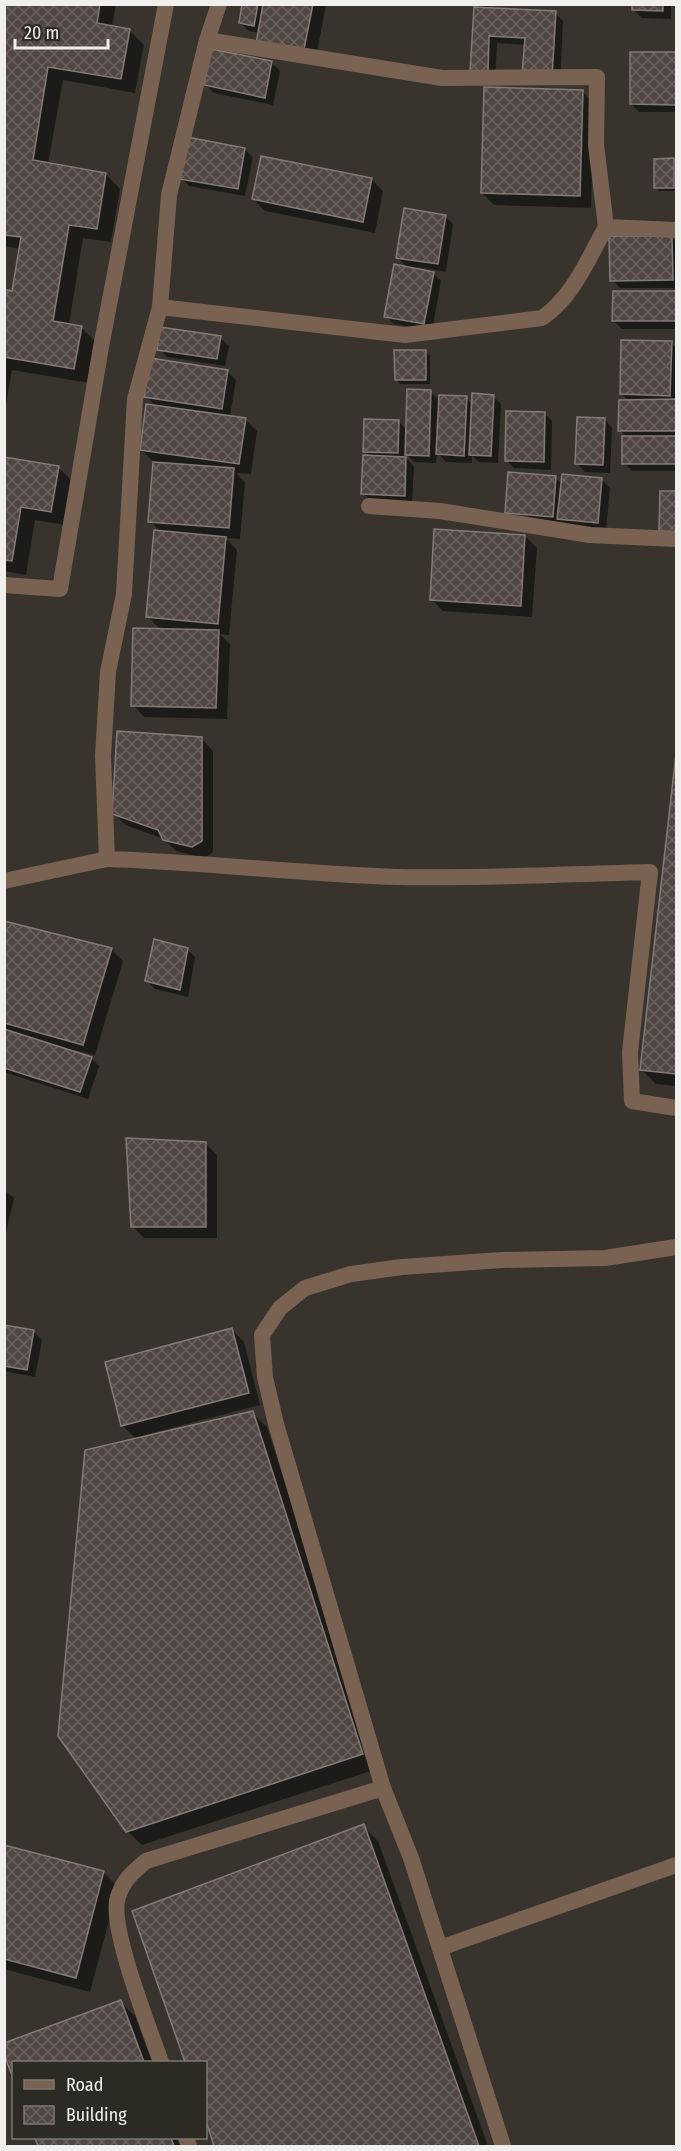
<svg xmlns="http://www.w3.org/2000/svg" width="681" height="2151" viewBox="0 0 681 2151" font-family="'Fira Sans Condensed',sans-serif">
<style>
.shadow{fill:#0007}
.building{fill:url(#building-cross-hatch);stroke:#847a76;stroke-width:1.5}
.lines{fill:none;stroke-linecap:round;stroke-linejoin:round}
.service{stroke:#796252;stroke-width:16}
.minor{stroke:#796252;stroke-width:16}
</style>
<defs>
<pattern id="building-cross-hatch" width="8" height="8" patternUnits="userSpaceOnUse" patternTransform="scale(1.5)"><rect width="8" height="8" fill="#504744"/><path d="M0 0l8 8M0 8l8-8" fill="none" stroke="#6a625f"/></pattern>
</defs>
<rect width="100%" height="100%" fill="#38342d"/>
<g class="shadow">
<path d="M4 4H116L112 27 129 30 144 45 135 93 63 80 48 164 106 174 120 189 111 242 83 238 69 325 81 327 96 342 89 383 12 370 4 416V291L13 292 21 249 4 246Z"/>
<path d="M244 4H326L315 64 259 33 249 31 240 23Z"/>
<path d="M476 4H498L489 6V9L555 13 563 21 560 84 526 45 497 43 495 81 480 80V8Z"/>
<path d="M634 4H671V19L642 18 634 10Z"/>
<path d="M212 51 272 63 280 71 273 105 214 93 206 85Z"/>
<path d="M631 53H676V112H639L631 104Z"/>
<path d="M582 91 594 103 591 208 494 205 482 193Z"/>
<path d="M244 149 253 157 245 196 189 186 181 178Z"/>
<path d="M673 160 676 163V191H659L655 187Z"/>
<path d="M371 179 383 191 375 233 265 211 253 199Z"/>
<path d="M445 216 453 224 446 272 418 267 417 270 433 273 441 281 432 331 394 324 386 316 409 269 398 258Z"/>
<path d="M672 237 676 242V288H620L612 280Z"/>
<path d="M675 292 676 329H622L614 321Z"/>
<path d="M220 338 229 346 225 366 167 357 159 349Z"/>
<path d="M671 343 676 348V471H632L624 463 627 437 620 430 629 401 621 394Z"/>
<path d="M426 352 430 356V384H400L397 380Z"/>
<path d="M151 360 228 372 236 380 230 417 245 419 257 431 251 474 236 473 245 482 240 539 225 538 237 550 229 635 220 634 230 644 227 719 144 717 133 705 161 630 147 616 161 532 150 521 154 462 141 450 157 407 146 396Z"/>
<path d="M430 391 440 402 466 398 473 405 493 396 501 404 498 463 479 462 472 456V463L446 462 437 452 436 463 414 462 406 454V458L414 466 412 503 371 501 363 493 371 457 365 451 399 422 407 430Z"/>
<path d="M544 413 552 421 551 470 514 468 506 460Z"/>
<path d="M604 419 612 428 610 473 585 472 577 464Z"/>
<path d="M4 458 58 467 73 482 65 525 35 520 26 575 4 571Z"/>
<path d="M555 478 562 484 602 480 610 488 606 531 567 527 561 521V524L515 520 507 512Z"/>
<path d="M661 492 676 493V539Z"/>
<path d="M525 536 537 548 532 617 443 611 431 599Z"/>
<path d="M202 739 213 751V852L204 858 176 851 164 839 125 825 114 813Z"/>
<path d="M676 767V1086L656 1084 641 1069Z"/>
<path d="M4 922 111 949 123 961 95 1055 69 1049V1051L91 1058 99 1066 88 1099 4 1072Z"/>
<path d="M187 949 195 957 188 997 155 989 147 981Z"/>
<path d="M205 1143 217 1155V1238H144L132 1226Z"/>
<path d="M4 1190 14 1198 4 1241Z"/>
<path d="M4 1326 34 1332 42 1340 35 1377 4 1371Z"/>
<path d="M232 1330 244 1342 260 1405 145 1435V1437L252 1413 267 1427 377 1769 142 1845 127 1831 136 1439 123 1426 106 1363Z"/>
<path d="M363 1826 378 1841 488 2146H216L206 2116V2062H187L134 1912Z"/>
<path d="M4 1846 103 1872 118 1887 90 1992 4 1969Z"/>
<path d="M120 2002 135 2016 152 2062H14L4 2051Z"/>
<path d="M36 2138H179L183 2146H39Z"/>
</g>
<g class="building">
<path d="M4 4H100L97 23 130 29 121 79 48 67 33 160 106 173 97 229 69 225 53 321 82 326 74 369 4 357V289L12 291 21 237 4 235Z"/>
<path d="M242 4H258L254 26 239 23Z"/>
<path d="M263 4H313L303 54 256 44Z"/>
<path d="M632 4H663V11L632 10Z"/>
<path d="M474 7 556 11 552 77 522 75 525 38 489 36 488 73 470 72Z"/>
<path d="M211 49 272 61 265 98 204 85Z"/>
<path d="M630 52H676V105L630 104Z"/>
<path d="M484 87 583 90 580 196 481 193Z"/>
<path d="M187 137 245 148 238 189 179 179Z"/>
<path d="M261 156 372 178 363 222 252 199Z"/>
<path d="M674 158V188H654V159Z"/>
<path d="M404 208 446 215 438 264 396 258Z"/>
<path d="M609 236H672L673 280 610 281Z"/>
<path d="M394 264 434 272 424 324 384 317Z"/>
<path d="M613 291H676V321H612Z"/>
<path d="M160 327 221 336 217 359 157 350Z"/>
<path d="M621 340 672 341 670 396 620 394Z"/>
<path d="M394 350H426V380H395Z"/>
<path d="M150 358 228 370 222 409 144 397Z"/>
<path d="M407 389 431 390 429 456 405 455Z"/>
<path d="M472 393 494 395 491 456 469 455Z"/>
<path d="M439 395 467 396 464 456 436 454Z"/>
<path d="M676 399V431H618L619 400Z"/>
<path d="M146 404 246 418 239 464 140 450Z"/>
<path d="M506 411 545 412 544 462 505 461Z"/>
<path d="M577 417 605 418 603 465 575 464Z"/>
<path d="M364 419 399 420 398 453 363 452Z"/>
<rect x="622" y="436" width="54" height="28"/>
<path d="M363 455 406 457 405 496 361 494Z"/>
<path d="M4 457 59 466 51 512 21 507 12 561 4 560Z"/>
<path d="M153 462 234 468 229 528 148 522Z"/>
<path d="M508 472 556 476 553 517 505 513Z"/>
<path d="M562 474 602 478 598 523 557 519Z"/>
<path d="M660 491H676V532L659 531Z"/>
<path d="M434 529 525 535 521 606 430 600Z"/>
<path d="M154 530 226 537 218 624 146 617Z"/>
<path d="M133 628 219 630 216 708 131 706Z"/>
<path d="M117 731 202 737V841L192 847 163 840 158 830 112 814Z"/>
<path d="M676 754V1074L640 1070Z"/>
<path d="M4 921 112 948 83 1045 4 1023Z"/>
<path d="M154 939 188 948 180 990 145 981Z"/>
<path d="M4 1029 92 1057 80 1092 4 1068Z"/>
<path d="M126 1138 206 1142V1227H131Z"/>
<path d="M4 1325 34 1330 27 1370 4 1366Z"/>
<path d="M232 1328 249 1393 121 1426 105 1362Z"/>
<path d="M253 1411 363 1754 126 1832 58 1736 85 1450Z"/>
<path d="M364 1824 479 2146H214L206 2121V2062H185L132 1911Z"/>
<path d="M4 1845 104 1871 76 1978 4 1959Z"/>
<path d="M121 2000 144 2062H14V2080L4 2055V2043Z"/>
<path d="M35 2138H171L174 2146H38Z"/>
</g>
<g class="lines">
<g class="service">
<path d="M4 585 60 589 101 347 166 4"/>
<path d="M440 1948 676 1865"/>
<path d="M161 2062C150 2030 108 1925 118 1897 123 1880 133 1872 146 1861L383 1788"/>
<path d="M186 2138 189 2146"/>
<path d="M503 2146 411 1858 383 1788 276 1424 265 1377 262 1335 280 1308 305 1288 351 1274 402 1267 502 1260 605 1258 676 1247"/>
</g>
<g class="minor">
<path d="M219 4 207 40 169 195 160 307 135 399 124 594 108 672 103 756 107 859C204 862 301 874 399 877 482 879 567 874 650 872L630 1052 632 1101 676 1108"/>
<path d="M207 40 442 78 597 77 596 145 606 227 676 230"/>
<path d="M160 307 405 335 542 318C573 297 588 259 606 227"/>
<path d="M369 506 440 511 590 535 676 539"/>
<path d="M4 881 107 859"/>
</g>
</g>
<rect width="681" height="2151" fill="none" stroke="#f1efeb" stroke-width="12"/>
<rect x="12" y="2061" width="195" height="78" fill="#2d2a23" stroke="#7b7973" stroke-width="1.5"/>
<rect x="24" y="2080" width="30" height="9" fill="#796252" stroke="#7b7973" stroke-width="1.5"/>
<text x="66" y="2091" font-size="18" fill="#f1efeb">Road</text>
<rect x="24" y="2106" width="30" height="18" fill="url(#building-cross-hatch)" stroke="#7b7973" stroke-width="1.5"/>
<text x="66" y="2121" font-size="18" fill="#f1efeb">Building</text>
<path d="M15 39v9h93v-9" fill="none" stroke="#f1efeb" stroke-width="3"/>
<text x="24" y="39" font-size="18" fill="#f1efeb" stroke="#2d2a23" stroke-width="4.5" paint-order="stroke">20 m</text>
</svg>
